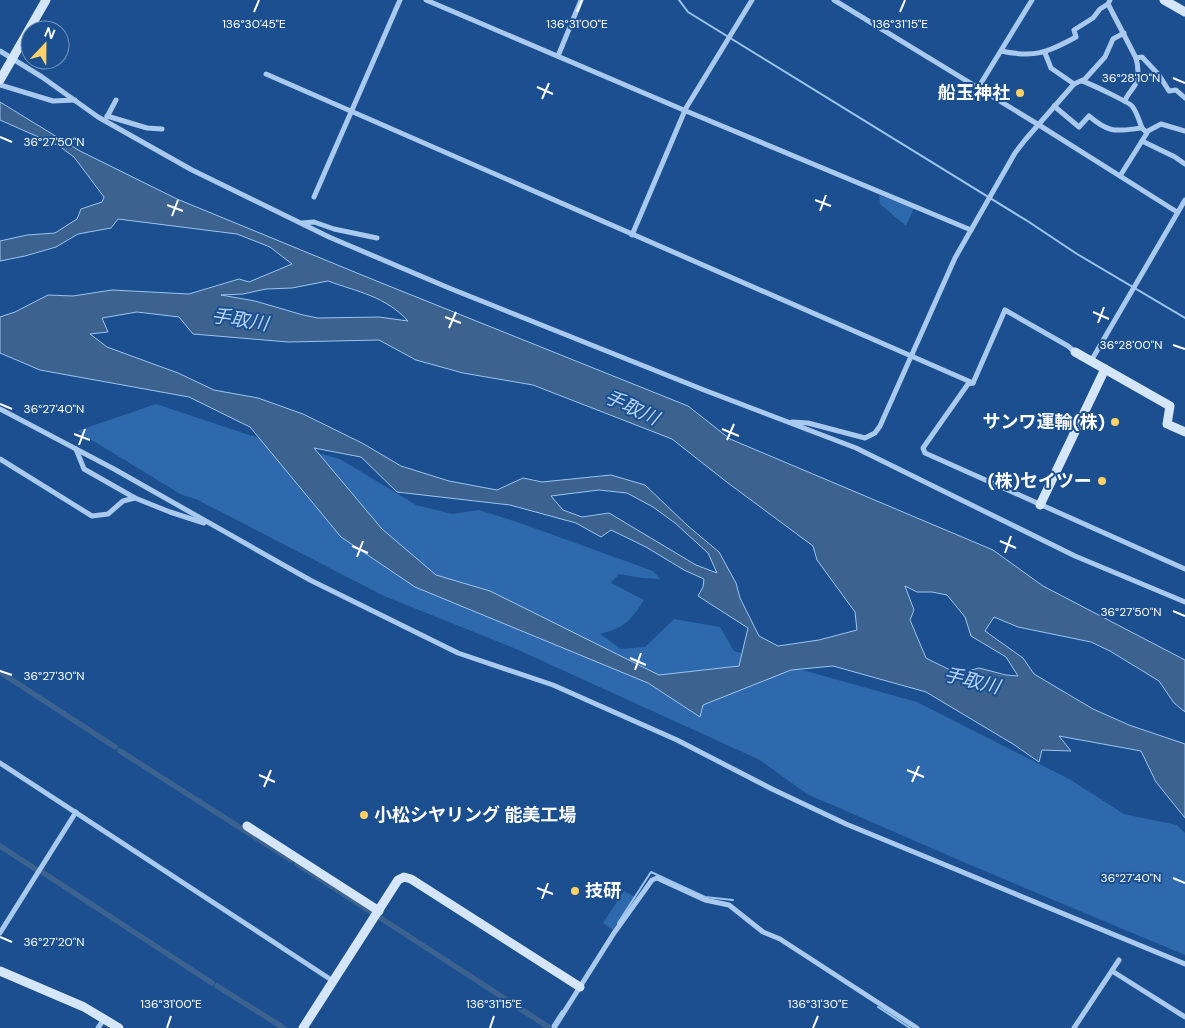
<svg xmlns="http://www.w3.org/2000/svg" width="1185" height="1028" viewBox="0 0 1185 1028" font-family="'DM Sans','Noto Sans JP',sans-serif">
<style>
.green{fill:#2e69ad}
.water{fill:#3c6290;stroke:#9cc4f0;fill-rule:evenodd}
.lines{fill:none;stroke-linecap:round;stroke-linejoin:round}
.stream{stroke:#9cc4f0;stroke-width:2}
.canal{stroke:#3c6290;stroke-width:5.5}
.street{stroke:#a9c9ee;stroke-width:5}
.secondary{stroke:#d6e6fa;stroke-width:9}
.ticks{fill:none;stroke:#fff;stroke-width:2}
.poi-dot{fill:#ffd166;stroke:#1b4f8f;stroke-width:2}
.labels{text-anchor:middle;stroke-width:4;stroke-linejoin:round;paint-order:stroke}
.poi-label{font-size:18px;font-weight:bold;fill:#fff;stroke:#1b4f8f;text-anchor:end}
.water-label{font-size:19px;font-style:italic;fill:#b5d3f5;stroke:#1b4f8f}
.ticks-label{font-size:12px;text-anchor:middle;fill:#fff;stroke:#1b4f8f;stroke-width:4;stroke-linejoin:round;paint-order:stroke}
</style>
<rect width="100%" height="100%" fill="#1b4f8f"/>
<g class="green">
<path d="M879 195 914 208 906 226 880 204Z"/>
<path d="M156 404 246 434 340 459 416 505 452 514 479 510 523 524 653 571 660 579 642 578 619 574 611 583 644 600C630 622 625 627 600 634L621 649 645 647 674 619 720 627 734 651 917 702 1069 779 1124 814 1177 825 1185 833V955L968 864 807 794 760 760 516 649 384 596 196 499 182 495 77 431Z"/>
<path d="M624 891 635 897 613 930 603 923Z"/>
</g>
<path class="water" d="M0 102 80 151 177 199 374 280 688 406 730 439 993 550 1043 586 1185 660V712L1174 703 1159 681 1110 651 1091 642 1018 627 994 617 985 631 1023 658 1034 674 1093 709 1129 725 1185 744V818L1156 782 1141 751 1059 736 1071 751 1042 750 1039 762 1013 744 926 692 833 666 791 670 703 705 700 717 648 683 415 587 341 537 250 427 189 397 40 370 0 353V317L15 312 48 295 73 296 112 290 189 294 239 279 249 282 292 264 270 247 237 234 118 219 111 228 78 234 56 247 25 256 0 261V241L27 235 55 233 77 219 81 209 102 202 104 197 74 157 59 146 0 120ZM328 281C358 292 385 296 408 321L379 317 318 318 303 315 255 301 221 295 243 294 266 289 292 288ZM137 312 179 317 193 334 288 342 379 340 416 360 463 373 533 385 672 439 728 483 813 546 817 560 855 612 857 630 819 640 778 646 759 636 740 598 736 583 719 552 688 526 645 485 611 475 542 482 523 478 497 490 449 481 401 466 362 443 303 414 258 398 214 390 178 373 107 347 90 334 108 332 102 318ZM314 448 361 457 397 492 510 505 576 523 601 537 611 530 646 547 684 570 704 579 703 587 698 596 748 628 739 666 659 675 490 591 436 575 382 529ZM599 490 627 493 653 507 675 523 708 553 717 573 696 565 609 513 582 517 563 510 551 496ZM905 586 917 592H932L947 595 965 617 971 636 1006 657 1018 676 1006 675 979 668 961 673 950 670 926 658 910 620 914 610Z"/>
<g class="lines">
<g class="stream">
<path d="M679 0 688 12 1029 222 1077 254 1185 318"/>
<path d="M618 923 651 872 705 897 733 900"/>
<path d="M878 1007 910 1028"/>
<path d="M551 1028 562 1011"/>
</g>
<g class="canal">
<path d="M0 672 115 747"/>
<path d="M120 751 291 860"/>
<path d="M0 846 37 870"/>
<path d="M297 864 371 912"/>
<path d="M42 872 212 983"/>
<path d="M379 917 550 1028"/>
<path d="M217 986 284 1028"/>
</g>
<g class="street">
<path d="M426 0 686 111 971 230"/>
<path d="M834 0 1039 125 1177 212"/>
<path d="M1110 0 1108 4 1136 58 1142 57 1159 75 1169 91 1176 90 1185 98"/>
<path d="M0 51 42 77 98 117 192 170 329 237 449 288 704 390 856 448 1075 556 1185 602"/>
<path d="M1001 51C1034 58 1047 53 1076 37L1074 30 1093 18 1100 9 1108 4"/>
<path d="M1045 53 1051 68 1074 84"/>
<path d="M558 56 581 0"/>
<path d="M266 74 973 383"/>
<path d="M0 85 53 101 75 100"/>
<path d="M978 88 1032 0"/>
<path d="M1125 101C1127 94 1133 90 1136 83 1139 76 1138 65 1136 58"/>
<path d="M1054 106 1079 127 1089 116C1110 134 1116 131 1142 128 1139 121 1137 112 1132 106 1130 103 1089 83 1082 81"/>
<path d="M107 116 147 128 162 129"/>
<path d="M107 117 116 100"/>
<path d="M1146 132 1161 124 1185 131"/>
<path d="M1142 141 1175 157 1185 164"/>
<path d="M1120 176 1147 133 1142 128"/>
<path d="M314 197 400 0"/>
<path d="M302 223 314 222 334 229 377 238"/>
<path d="M632 235 686 108 752 0"/>
<path d="M1005 310 973 383 968 384 923 448 925 453 1185 569"/>
<path d="M1005 310 1068 346 1075 352"/>
<path d="M1091 361 1185 200"/>
<path d="M0 409 114 469 310 580 458 653 553 685 677 740 772 789 846 824 1185 964"/>
<path d="M792 422 808 423 865 438 875 433 880 426 955 258 1015 153 1025 140 1074 84 1085 79 1105 57 1113 39 1124 33"/>
<path d="M76 449 84 469 135 498"/>
<path d="M0 459 92 516 108 514 123 501 135 498 170 512 204 523"/>
<path d="M0 763 333 981"/>
<path d="M0 933 76 812"/>
<path d="M1112 971 1185 1017"/>
<path d="M98 1028 104 1019"/>
<path d="M554 1028 614 933 652 880 657 878 705 900 729 905 763 932 780 939 917 1028"/>
<path d="M1074 1028 1119 960"/>
</g>
<g class="secondary">
<path d="M1164 0 1185 12"/>
<path d="M0 80 46 0"/>
<path d="M1075 352 1170 406 1167 424 1185 432"/>
<path d="M1040 505 1105 369"/>
<path d="M247 826 379 911"/>
<path d="M0 971 84 1007 119 1028"/>
<path d="M303 1028 398 880 404 877 411 879 580 987"/>
</g>
</g>
<path class="ticks" d="M254 12 259 0M577 12 582 0M900 12 905 0M1173 78 1185 83M537 87 553 94M542 99 549 83M0 137 12 142M815 200 831 206M167 205 183 211M820 211 826 195M172 216 178 200M1093 312 1109 319M445 317 461 323M1098 323 1104 307M449 328 456 312M1173 345 1185 349M0 404 12 409M722 429 739 436M74 434 90 440M727 440 734 424M79 445 85 429M1000 541 1016 548M352 546 368 553M1005 553 1011 536M357 557 363 541M1173 611 1185 616M630 658 646 665M635 670 641 653M0 671 12 675M907 770 924 777M259 775 275 782M912 782 919 766M264 787 271 770M1173 878 1185 883M537 888 553 894M542 899 548 883M0 937 12 942M167 1028 171 1016M490 1028 494 1016M813 1028 818 1016"/>
<g class="poi-dot">
<circle cx="1020" cy="93" r="5"/>
<circle cx="1115" cy="422" r="5"/>
<circle cx="1102" cy="481" r="5"/>
<circle cx="364" cy="815" r="5"/>
<circle cx="575" cy="891" r="5"/>
</g>
<g class="labels">
<g class="poi-label">
<text x="1010" y="99">船玉神社</text>
<text x="1105" y="428">サンワ運輸(株)</text>
<text x="1092" y="487">(株)セイツー</text>
<text x="374" y="821" text-anchor="start">小松シヤリング 能美工場</text>
<text x="585" y="897" text-anchor="start">技研</text>
</g>
<g class="water-label">
<text transform="translate(240 319) rotate(9)" y="7">手取川</text>
<text transform="translate(632 407) rotate(25)" y="7">手取川</text>
<text transform="translate(972 680) rotate(14)" y="7">手取川</text>
</g>
</g>
<g class="ticks-label">
<text x="254" y="28">136°30'45"E</text>
<text x="577" y="28">136°31'00"E</text>
<text x="900" y="28">136°31'15"E</text>
<text x="1131" y="82">36°28'10"N</text>
<text x="54" y="146">36°27'50"N</text>
<text x="1131" y="349">36°28'00"N</text>
<text x="54" y="413">36°27'40"N</text>
<text x="1131" y="616">36°27'50"N</text>
<text x="54" y="680">36°27'30"N</text>
<text x="1131" y="882">36°27'40"N</text>
<text x="54" y="946">36°27'20"N</text>
<text x="171" y="1008">136°31'00"E</text>
<text x="494" y="1008">136°31'15"E</text>
<text x="818" y="1008">136°31'30"E</text>
</g>
<g transform="translate(45 45) rotate(22)"><circle r="24" fill="#1b4f8f" stroke="#7695bc"/>
<path d="M0-4L9 19L0 12L-9 19Z" fill="#ffd166"/>
<text y="-8" font-size="14" font-weight="bold" text-anchor="middle" fill="#ffffff">N</text>
</g>
</svg>
